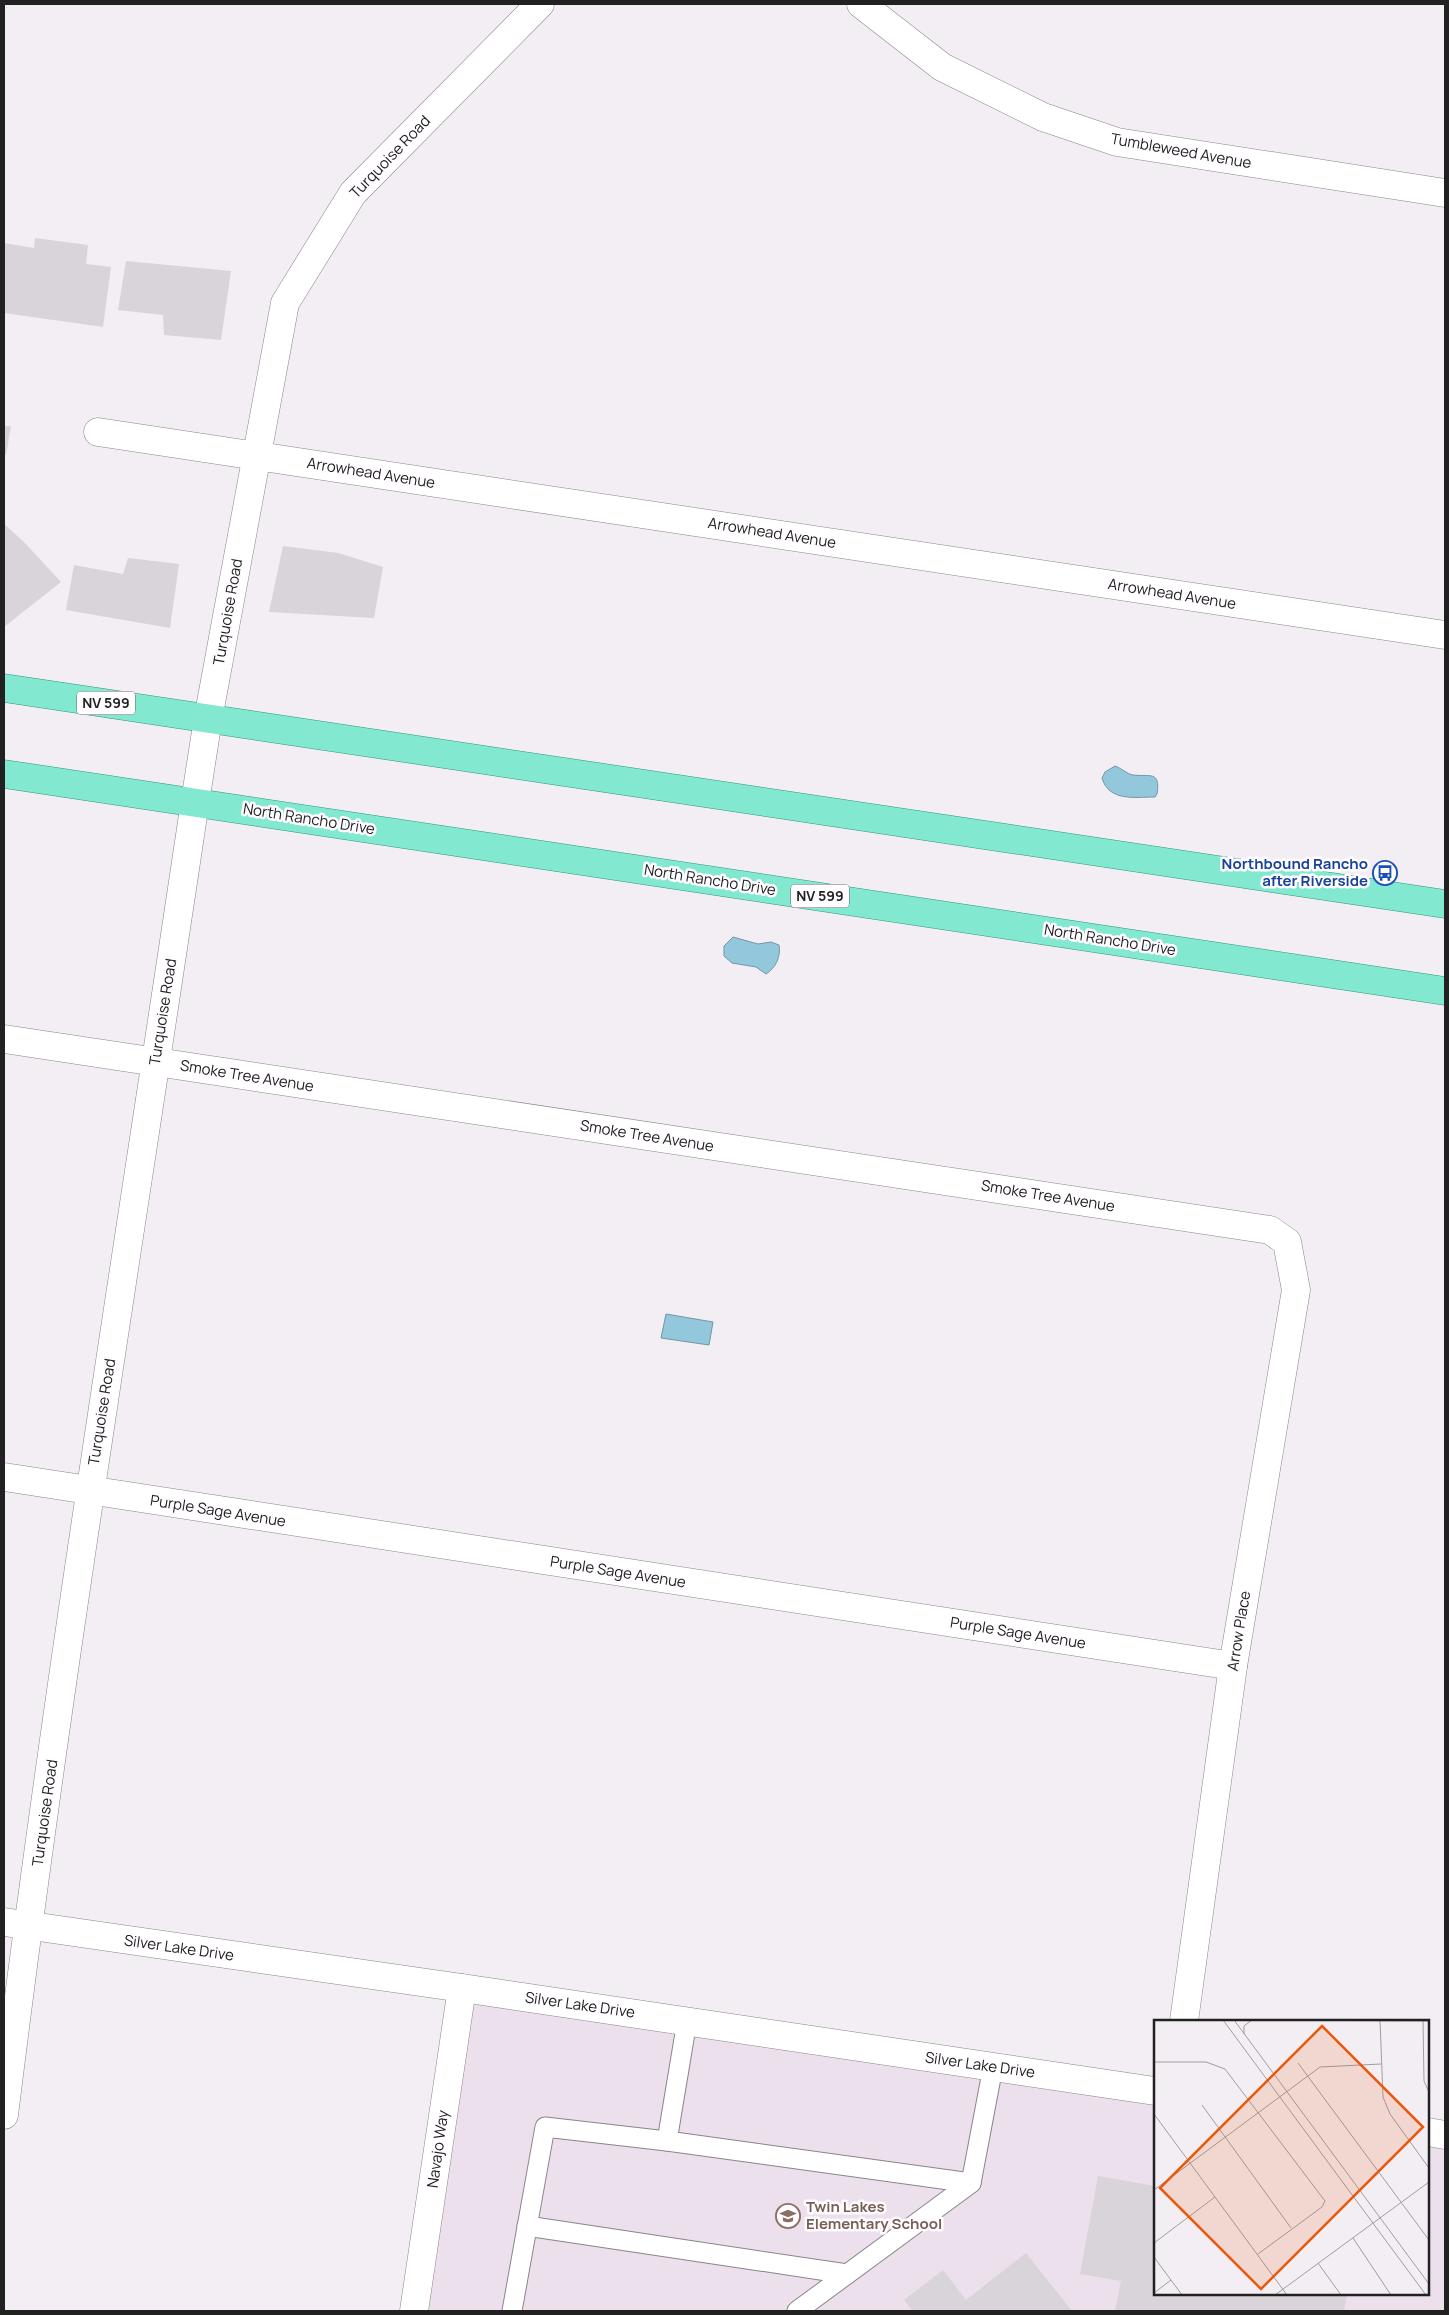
<svg xmlns="http://www.w3.org/2000/svg" width="1449" height="2315" viewBox="0 0 1449 2315" font-family="Manrope,sans-serif">
<style>
.built{fill:#ebe0eb}
.water{fill:#93c8dc;stroke:#7196a4}
.building{fill:#d9d4d9}
.lines{fill:none;stroke-linecap:round;stroke-linejoin:round}
.service-casing{stroke:#8a858a;stroke-width:21}
.minor-casing{stroke:#8a858a;stroke-width:29}
.primary-casing{stroke:#2a997e;stroke-width:29}
.service{stroke:#fff;stroke-width:19}
.minor{stroke:#fff;stroke-width:28}
.primary{stroke:#82e8cf;stroke-width:28}
.labels{text-anchor:middle;stroke-width:5;stroke-linejoin:round;paint-order:stroke}
.shield{fill:#fffdff;stroke:#646364;stroke-width:1}
.shield-label{font-size:14px;font-weight:bold;fill:#222122}
.street-label{font-size:15px;fill:#222122;stroke:#fffdff}
.transit-label{font-size:15px;font-weight:bold;fill:#164399;stroke:#fffdff;text-anchor:end}
.education-label{font-size:15px;font-weight:bold;fill:#785e54;stroke:#fffdff;text-anchor:start}
.inset-road{fill:none;stroke:#9f9c9f;stroke-width:1}
.view{fill:#e8590c;fill-opacity:0.15;stroke:#e8590c;stroke-width:2.5}
.inset-edge{fill:none;stroke:#222122;stroke-width:2.5}
</style>
<rect width="100%" height="100%" fill="#f3eef3"/>
<path class="built" d="M453 2000 1155 2098V2294H1428V2136L1445 2139V2311H405Z"/>
<g class="water">
<path d="M1115 766C1121 768 1127 774 1133 775 1149 777 1161 770 1157 794L1155 797C1135 797 1109 802 1102 778L1105 772Z"/>
<path d="M733 937 758 944 771 942 779 945C781 956 776 968 766 974L756 967 732 963 724 956V946Z"/>
<path d="M666 1314 713 1322 709 1345 661 1338Z"/>
</g>
<g class="building">
<path d="M35 238 88 245 86 264 111 267 103 327 4 313V243L34 248Z"/>
<path d="M126 261 231 271 221 340 164 335 163 315 118 310Z"/>
<path d="M4 426H11L6 455H4Z"/>
<path d="M4 524 24 542 61 582 4 627Z"/>
<path d="M283 546 338 553 383 567 374 618 269 612Z"/>
<path d="M128 558 179 564 170 628 66 610 74 565 123 574Z"/>
<path d="M1098 2176 1155 2186V2294H1347L1344 2311H1115L1121 2281 1080 2274Z"/>
<path d="M1026 2253 1072 2311H913L904 2300 943 2270 966 2300Z"/>
</g>
<g class="lines">
<defs>
<g id="service">
<path d="M667 2141 971 2183"/>
<path d="M527 2226 847 2274"/>
<path d="M512 2311 545 2127 667 2141 687 2021"/>
<path d="M797 2311 971 2183 993 2067"/>
</g>
<g id="minor">
<path d="M861 4 942 67 1043 117 1117 142 1445 193"/>
<path d="M98 432 1445 635"/>
<path d="M4 1039 1270 1230 1287 1242 1296 1290 1233 1666 1184 2021"/>
<path d="M4 1477 1233 1666"/>
<path d="M4 1922 462 1988 1155 2091"/>
<path d="M4 2115C58 1676 130 1239 195 802L208 719 285 303 353 193 540 4"/>
<path d="M1428 2132 1445 2135"/>
<path d="M414 2311 462 1988"/>
</g>
<g id="primary">
<path d="M4 688 1445 904"/>
<path d="M4 774 1445 991"/>
</g>
</defs>
<use href="#service" class="service-casing"/>
<use href="#minor" class="minor-casing"/>
<use href="#primary" class="primary-casing"/>
<use href="#service" class="service"/>
<use href="#minor" class="minor"/>
<use href="#primary" class="primary"/>
</g>
<defs>
<symbol id="bus-ring" viewBox="-11 -11 22 22"><circle r="9.5" fill="#fffdff" stroke="#1a4fb4" stroke-width="1.5"/><path d="M-5-6H5V4H4V6H2V4H-2V6H-4V4H-5ZM-3.5-4V0h7V-4ZM-3.5 1.2v1.5H-2V1.2ZM2 1.2v1.5H3.5V1.2Z" fill="#1a4fb4"/></symbol>
<symbol id="school-ring" viewBox="-11 -11 22 22"><circle r="9.5" fill="#fffdff" stroke="#8d6e63" stroke-width="1.5"/><path d="M0-5L7-2L0 1L-7-2ZM-4 1L0 2.5L4 1V4Q0 6-4 4Z" fill="#8d6e63"/></symbol>
</defs>
<g fill-rule="evenodd">
<use href="#bus-ring" x="1371" y="859" width="28" height="28"/>
<use href="#school-ring" x="774" y="2202" width="28" height="28"/>
</g>
<g class="labels">
<g class="shield">
<rect x="77" y="691.5" width="58" height="23" rx="4"/>
<rect x="791" y="884.5" width="58" height="23" rx="4"/>
</g>
<g class="shield-label">
<text x="106" y="708">NV 599</text>
<text x="820" y="901">NV 599</text>
</g>
<g class="street-label">
<text transform="translate(1181 151) rotate(10)" y="5">Tumbleweed Avenue</text>
<text transform="translate(390 157) rotate(-46)" y="5">Turquoise Road</text>
<text transform="translate(371 473) rotate(9)" y="5">Arrowhead Avenue</text>
<text transform="translate(772 533) rotate(9)" y="5">Arrowhead Avenue</text>
<text transform="translate(1172 594) rotate(9)" y="5">Arrowhead Avenue</text>
<text transform="translate(228 612) rotate(-80)" y="5">Turquoise Road</text>
<text transform="translate(309 819) rotate(9)" y="5">North Rancho Drive</text>
<text transform="translate(710 880) rotate(9)" y="5">North Rancho Drive</text>
<text transform="translate(1110 940) rotate(9)" y="5">North Rancho Drive</text>
<text transform="translate(163 1012) rotate(-81)" y="5">Turquoise Road</text>
<text transform="translate(247 1076) rotate(9)" y="5">Smoke Tree Avenue</text>
<text transform="translate(647 1136) rotate(9)" y="5">Smoke Tree Avenue</text>
<text transform="translate(1048 1196) rotate(9)" y="5">Smoke Tree Avenue</text>
<text transform="translate(102 1412) rotate(-81)" y="5">Turquoise Road</text>
<text transform="translate(218 1511) rotate(9)" y="5">Purple Sage Avenue</text>
<text transform="translate(618 1572) rotate(9)" y="5">Purple Sage Avenue</text>
<text transform="translate(1239 1631) rotate(-81)" y="5">Arrow Place</text>
<text transform="translate(1018 1633) rotate(9)" y="5">Purple Sage Avenue</text>
<text transform="translate(45 1813) rotate(-82)" y="5">Turquoise Road</text>
<text transform="translate(179 1948) rotate(8)" y="5">Silver Lake Drive</text>
<text transform="translate(580 2005) rotate(8)" y="5">Silver Lake Drive</text>
<text transform="translate(980 2065) rotate(8)" y="5">Silver Lake Drive</text>
<text transform="translate(438 2149) rotate(-82)" y="5">Navajo Way</text>
</g>
<g class="transit-label">
<text x="1368" y="869">Northbound Rancho<tspan x="1368" dy="17">after Riverside</tspan></text>
</g>
<g class="education-label">
<text x="806" y="2212">Twin Lakes<tspan x="806" dy="17">Elementary School</tspan></text>
</g>
</g>
<g transform="translate(1154 2020)">
<rect width="275" height="275" fill="#f3eef3"/>
<path class="inset-road" d="M69 0 272 275M80 0 275 264M102 0 275 1M226 0 229 77 236 94 275 148M269 0 270 61 275 72M90 14V6L98 0M0 42H52L71 49 171 181 168 187 104 234M144 43 275 220M48 85 137 208M0 94 133 275M0 170 166 47 227 44M199 218 237 275M0 223 61 177M0 237 28 275M164 243 187 275M0 273 17 260M121 275 275 162"/>
<path class="view" d="M168 6 269 107 107 269 6 168Z"/>
<rect width="275" height="275" class="inset-edge"/>
</g>
<rect width="1449" height="2315" fill="none" stroke="#222122" stroke-width="10"/>
</svg>
